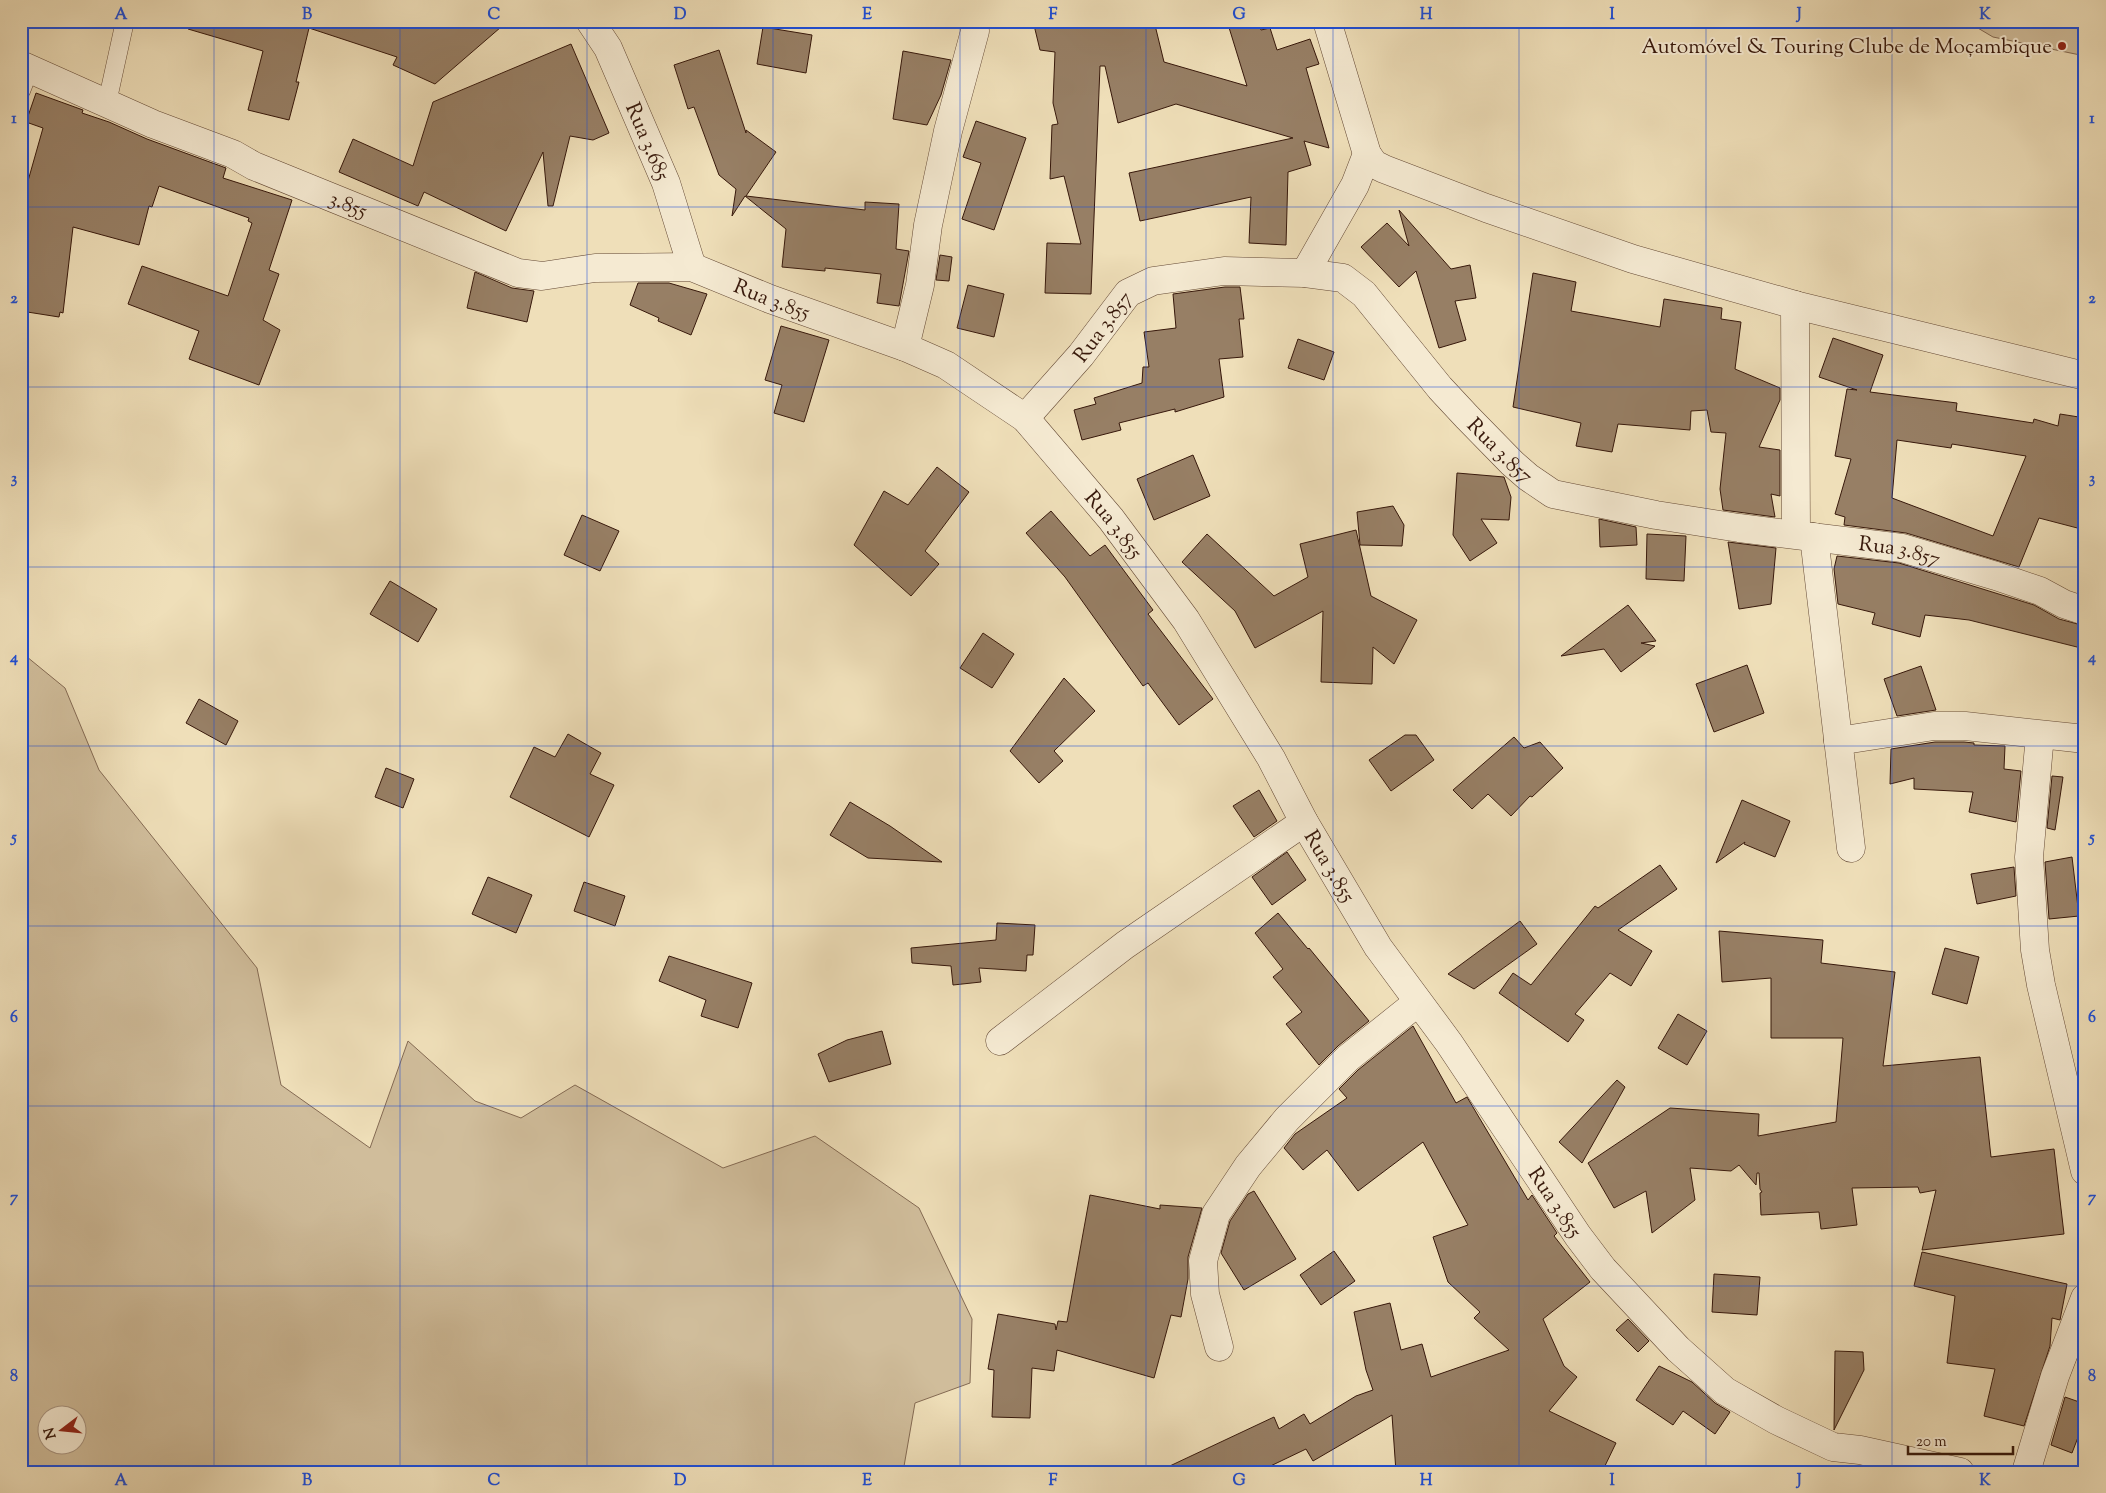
<svg xmlns="http://www.w3.org/2000/svg" width="2106" height="1493" viewBox="0 0 2106 1493" font-family="'Sorts Mill Goudy',serif">
<style>
.green{fill:#d0bd9b;stroke:#846a53;fill-rule:evenodd}
.building{fill:#977f65;stroke:#37180b;fill-rule:evenodd}
.lines{fill:none;stroke-linecap:round;stroke-linejoin:round}
.service-casing{stroke:#654a36;stroke-width:19}
.minor-casing{stroke:#654a36;stroke-width:29}
.service{stroke:#f5ead2;stroke-width:18}
.minor{stroke:#f5ead2;stroke-width:28}
.grid{fill:none;stroke:#1d4ed8;stroke-width:1;stroke-opacity:0.55}
.poi-dot{fill:#8f2418;stroke:#f5ead2;stroke-width:2}
.labels{text-anchor:middle;stroke-width:4;stroke-linejoin:round;paint-order:stroke}
.poi-label{font-size:21px;fill:#37180b;stroke:#f5ead2;text-anchor:end}
.street-label{font-size:21px;fill:#37180b;stroke:#f5ead2}
.neatline{fill:none;stroke:#1d4ed8;stroke-width:2}
.grid-label{font-size:16px;text-anchor:middle;font-weight:bold;fill:#1d4ed8}
</style>
<rect width="100%" height="100%" fill="#efdfb9"/>
<filter id="stains"><feTurbulence type="fractalNoise" baseFrequency=".004" numOctaves="4"/><feColorMatrix values="0 0 0 0 .2 0 0 0 0 .09 0 0 0 0 .02 0 0 0 .5 -.17"/></filter>
<radialGradient id="worn" r=".72"><stop offset=".6" stop-color="#630" stop-opacity="0"/><stop offset="1" stop-color="#630" stop-opacity=".3"/></radialGradient>
<g class="green">
<path d="M1966 21H2085V56L1993 37Z"/>
<path d="M21 652 65 688 99 770 257 968 281 1085 370 1148 408 1041 475 1101 521 1118 575 1085 723 1168 815 1136 919 1208 972 1319 970 1383 915 1403 903 1472H21ZM48 1416H78V1446H48Z"/>
</g>
<g class="building">
<path d="M189 21H508L435 84 393 65 397 57 309 28 296 82H299L289 120 248 110 263 51 188 29Z"/>
<path d="M1033 21H1154L1164 62 1247 86 1227 21H1258L1261 30 1270 28 1277 50 1310 39 1319 64 1306 68 1329 148 1304 141 1311 165 1288 172 1286 245 1249 243 1251 197 1140 221 1129 173 1293 138 1176 104 1118 123 1105 66H1100L1091 294 1045 293 1047 243 1081 244 1064 176 1050 179 1052 125 1058 124 1053 103 1055 52 1040 50Z"/>
<path d="M763 27 812 35 806 73 757 64Z"/>
<path d="M571 44 609 133 593 140 570 136 553 206H548L543 152 506 231 424 192 418 206 339 172 353 139 413 166 433 102Z"/>
<path d="M719 50 746 133V130L776 152 746 196 865 210V202L899 204 896 249 909 251 899 306 877 303 881 274 825 268V271L782 267 786 229 745 196 732 216 736 189 719 175 694 107 688 109 674 65Z"/>
<path d="M903 51 951 60 941 95 927 125 893 119Z"/>
<path d="M36 93 83 110 82 113 109 122 147 139 226 168 223 178 292 200 269 270 279 274 263 320 280 330 259 385 189 359 199 331 128 304 142 266 228 296 252 223 248 221 249 218 159 186 152 207 149 206 139 245 73 227 63 313 60 312 59 317 21 311V187L26 188 43 128 26 122Z"/>
<path d="M976 121 1026 138 994 230 962 219 981 163 963 157Z"/>
<path d="M1399 210 1451 269 1470 265 1476 298 1455 301 1466 340 1439 348 1416 271 1399 287 1361 247 1387 223 1409 246Z"/>
<path d="M940 255 952 257 949 281 936 280Z"/>
<path d="M475 272 512 288 534 291 527 322 467 308Z"/>
<path d="M1533 273 1576 282 1571 311 1660 327 1664 299 1722 308 1721 319 1741 322 1735 369 1780 388V400L1759 447 1780 450V496L1771 494 1775 517 1723 510 1720 489 1726 433 1711 432 1707 410 1691 411 1690 430 1618 424 1612 452 1576 446 1581 423 1513 407Z"/>
<path d="M638 283H669L707 294 691 335 658 321 659 318 630 305Z"/>
<path d="M968 285 1004 294 994 337 957 328Z"/>
<path d="M1225 287H1240L1244 319H1239L1243 357 1219 359 1224 397 1175 412V409L1119 423 1121 430 1082 440 1074 410 1096 404 1094 398 1142 383 1143 367H1149L1144 332 1176 328 1173 294Z"/>
<path d="M781 326 829 340 804 422 774 413 782 385 765 380Z"/>
<path d="M1833 338 1883 355 1870 392 1957 403 1956 411 2033 423 2034 419 2058 426 2060 414 2085 418V530L2039 518 2019 567 1906 533 1844 525 1845 517 1835 514 1851 459 1835 456 1847 389 1857 390 1819 377ZM1897 440 1951 448 1952 444 2026 456 1993 536 1892 498Z"/>
<path d="M1298 339 1334 352 1324 380 1288 368Z"/>
<path d="M1193 455 1210 496 1154 520 1137 479Z"/>
<path d="M937 467 969 492 925 551 939 564 911 596 854 545 884 491 908 505Z"/>
<path d="M1457 473 1504 477 1511 497 1509 520 1481 519 1497 543 1470 561 1453 535Z"/>
<path d="M1393 506 1404 525 1402 546 1360 545 1357 512Z"/>
<path d="M1051 511 1090 556 1105 545 1153 610 1148 614 1213 699 1179 725 1148 683 1143 686 1065 577 1026 533Z"/>
<path d="M582 515 619 531 600 571 564 555Z"/>
<path d="M1599 519 1636 527 1637 545 1600 547Z"/>
<path d="M1356 530 1371 596 1417 620 1394 664 1373 647 1372 684 1321 682 1323 611 1255 648 1235 611 1182 562 1207 534 1274 596 1308 577 1300 544Z"/>
<path d="M1647 534 1686 536 1684 581 1646 579Z"/>
<path d="M1728 542 1776 548 1771 604 1739 609Z"/>
<path d="M1837 556 1899 563 2034 605 2059 619 2085 626V649L1969 620 1925 615 1920 637 1872 624 1875 613 1838 604 1834 569Z"/>
<path d="M390 581 437 609 418 642 370 614Z"/>
<path d="M1628 605 1656 641 1641 643 1655 646 1621 672 1604 649 1561 656Z"/>
<path d="M983 633 1014 654 992 688 960 668Z"/>
<path d="M1747 665 1764 713 1714 732 1696 684Z"/>
<path d="M1921 666 1936 710 1897 716 1884 679Z"/>
<path d="M1064 678 1095 711 1054 751 1063 761 1039 783 1010 751Z"/>
<path d="M199 699 238 721 226 745 186 723Z"/>
<path d="M568 734 601 753 590 774 614 785 589 837 510 797 534 747 555 757Z"/>
<path d="M1405 735H1416L1434 760 1391 791 1369 760Z"/>
<path d="M1514 737 1524 748 1540 742 1563 768 1532 797 1530 796 1511 816 1488 794 1472 809 1453 790Z"/>
<path d="M1935 742H1964L1974 743V745L2005 746 2004 769 2021 771 2016 822 1969 812 1973 792 1914 789V778L1890 784 1891 749Z"/>
<path d="M386 768 414 779 403 808 375 797Z"/>
<path d="M2052 776 2063 777 2055 830 2047 828Z"/>
<path d="M1259 790 1277 821 1254 837 1233 806Z"/>
<path d="M1742 800 1790 821 1775 857 1744 844 1745 842 1716 863Z"/>
<path d="M850 802 890 826 942 862 868 858 830 835Z"/>
<path d="M1287 852 1306 880 1272 905 1252 877Z"/>
<path d="M2072 857 2079 916 2049 919 2045 862Z"/>
<path d="M1660 865 1677 889 1618 930 1652 951 1631 986 1610 973 1575 1014 1584 1020 1568 1042 1499 993 1513 973 1531 985 1595 906 1598 908Z"/>
<path d="M2014 867 2016 896 1977 904 1971 874Z"/>
<path d="M488 877 532 895 516 933 472 914Z"/>
<path d="M584 882 625 896 615 926 574 911Z"/>
<path d="M1278 913 1308 949 1309 948 1369 1021 1338 1046 1319 1065 1286 1024 1302 1012 1273 977 1283 969 1255 933Z"/>
<path d="M1520 921 1537 944 1474 989 1448 974Z"/>
<path d="M997 923 1035 925 1033 955H1027L1026 971 979 968 981 982 953 985 951 966 912 963 911 948 996 940Z"/>
<path d="M1719 931 1823 940 1821 963 1895 972 1883 1066 1980 1057 1991 1157 2054 1149 2064 1234 1922 1250 1936 1190 1920 1193 1918 1187 1852 1188 1857 1225 1821 1229 1819 1212 1761 1215 1760 1193 1762 1192 1760 1189 1759 1173H1757L1756 1185 1739 1165 1731 1171 1690 1168 1695 1200 1652 1233 1646 1191 1614 1208 1588 1163 1670 1108 1759 1114 1758 1136 1836 1122 1843 1038H1771V978L1722 982Z"/>
<path d="M1945 948 1979 957 1967 1004 1932 994Z"/>
<path d="M669 956 752 983 738 1028 701 1016 706 1000 659 981Z"/>
<path d="M1678 1014 1707 1031 1687 1065 1658 1048Z"/>
<path d="M1413 1026 1456 1103 1467 1097 1528 1200 1532 1195 1557 1233 1554 1236 1590 1282 1543 1319 1564 1366 1577 1377 1549 1411 1616 1443 1602 1472H1396L1392 1415 1313 1461 1306 1449 1258 1472H1157L1274 1417 1279 1429 1304 1414 1310 1424 1356 1396 1373 1390 1366 1370 1354 1312 1390 1303 1401 1350 1422 1344 1431 1377 1509 1350 1474 1318 1480 1312 1448 1282 1433 1237 1468 1225 1423 1142 1358 1191 1327 1150 1303 1170 1284 1148 1295 1134 1347 1098 1339 1089 1358 1070Z"/>
<path d="M882 1031 891 1064 829 1082 818 1054 847 1040Z"/>
<path d="M1617 1080 1625 1087 1582 1163 1559 1142Z"/>
<path d="M1254 1191 1296 1259 1244 1290 1221 1253 1230 1221 1248 1194Z"/>
<path d="M1090 1195 1160 1209V1205L1202 1208 1188 1257V1279L1181 1317 1171 1315 1154 1378 1057 1350 1054 1371 1032 1368 1030 1418 992 1417 994 1370 988 1369 998 1314 1055 1324 1056 1330 1058 1321 1067 1322Z"/>
<path d="M1334 1251 1355 1281 1321 1305 1300 1275Z"/>
<path d="M1922 1252 2067 1284 2060 1320 2052 1318 2050 1346 2024 1426 1984 1416 1995 1369 1947 1363 1955 1296 1914 1286Z"/>
<path d="M1714 1274 1760 1277 1757 1315 1712 1312Z"/>
<path d="M1628 1319 1649 1341 1638 1352 1616 1330Z"/>
<path d="M1835 1351 1863 1352 1864 1370 1834 1430Z"/>
<path d="M1659 1366 1692 1382 1715 1403 1730 1412 1715 1434 1683 1411 1673 1425 1636 1400Z"/>
<path d="M2065 1397 2085 1404V1419L2072 1453 2051 1445Z"/>
</g>
<g class="lines">
<defs>
<g id="service">
<path d="M21 91 30 68"/>
<path d="M107 103 125 21"/>
</g>
<g id="minor">
<path id="s1" d="M590 21 608 48 666 183 692 267"/>
<path d="M1327 21 1367 154 1374 164 1384 169 1486 208 1633 259 1795 305 2085 376"/>
<path id="s2" d="M21 65 153 124 233 154 254 166 518 273 542 276 595 268 692 267 770 299 905 347 946 365 1025 418 1111 519 1186 620 1271 758 1304 822 1378 947 1449 1043 1578 1236 1603 1269 1678 1349 1725 1391 1776 1420 1833 1447 1860 1450 1960 1472"/>
<path d="M1305 273 1355 185 1367 154"/>
<path d="M1795 305 1796 534"/>
<path d="M905 347 920 285 928 225 948 131 975 31 974 21"/>
<path id="s3" d="M1025 418 1081 355 1128 293 1153 281 1224 271 1305 273 1343 278 1364 294 1440 388 1467 417 1512 463 1528 477 1553 494 1656 515 1739 528 1902 548 1996 576 2040 591 2064 604 2085 611"/>
<path d="M1814 537 1851 848"/>
<path d="M2040 735 2029 857 2035 950 2041 985 2085 1171"/>
<path d="M1838 741 1934 726H1965L2085 739"/>
<path d="M1000 1041 1125 945 1304 822"/>
<path d="M1219 1347 1205 1294 1203 1261 1216 1214 1248 1166 1287 1119 1348 1058 1418 1002"/>
<path d="M2026 1472 2055 1376 2085 1298"/>
</g>
</defs>
<use href="#service" class="service-casing"/>
<use href="#minor" class="minor-casing"/>
<use href="#service" class="service"/>
<use href="#minor" class="minor"/>
</g>
<path class="grid" d="M214 21V1472M400 21V1472M587 21V1472M773 21V1472M960 21V1472M1146 21V1472M1333 21V1472M1519 21V1472M1706 21V1472M1892 21V1472M21 207H2085M21 387H2085M21 567H2085M21 746H2085M21 926H2085M21 1106H2085M21 1286H2085"/>
<circle class="poi-dot" cx="2062" cy="46" r="5"/>
<g class="labels">
<g class="poi-label">
<text x="2052" y="53">Automóvel &amp; Touring Clube de Moçambique</text>
</g>
<g class="street-label">
<text dy="7" stroke="none"><textPath href="#s1" startOffset="134">Rua 3.685</textPath></text>
<text dy="7" stroke="none"><textPath href="#s2" startOffset="356">3.855</textPath></text>
<text dy="7" stroke="none"><textPath href="#s2" startOffset="800">Rua 3.855</textPath></text>
<text dy="7" stroke="none"><textPath href="#s3" startOffset="120">Rua 3.857</textPath></text>
<text dy="7" stroke="none"><textPath href="#s3" startOffset="615">Rua 3.857</textPath></text>
<text dy="7" stroke="none"><textPath href="#s2" startOffset="1220">Rua 3.855</textPath></text>
<text dy="7" stroke="none"><textPath href="#s3" startOffset="1035">Rua 3.857</textPath></text>
<text dy="7" stroke="none"><textPath href="#s2" startOffset="1625">Rua 3.855</textPath></text>
<text dy="7" stroke="none"><textPath href="#s2" startOffset="2030">Rua 3.855</textPath></text>
</g>
</g>
<rect width="2106" height="1493" fill="none" stroke="#efdfb9" stroke-width="55"/>
<g transform="translate(62 1430) rotate(254)"><circle r="24" fill="#f5ead2" stroke="#a99682"/>
<path d="M0-4L9 19L0 12L-9 19Z" fill="#8f2418"/>
<text y="-8" font-size="14" font-weight="bold" text-anchor="middle" fill="#37180b">N</text>
</g>
<path d="M1908 1446v8h105v-8" fill="none" stroke="#37180b" stroke-width="2.5"/>
<text x="1916" y="1446" font-size="15" fill="#37180b" stroke="#f5ead2" stroke-width="4" paint-order="stroke">20 m</text>
<rect x="28" y="28" width="2050" height="1438" class="neatline"/>
<g class="grid-label">
<text x="121" y="19">A</text>
<text x="307" y="19">B</text>
<text x="494" y="19">C</text>
<text x="680" y="19">D</text>
<text x="867" y="19">E</text>
<text x="1053" y="19">F</text>
<text x="1239" y="19">G</text>
<text x="1426" y="19">H</text>
<text x="1612" y="19">I</text>
<text x="1799" y="19">J</text>
<text x="1985" y="19">K</text>
<text x="14" y="123">1</text>
<text x="2092" y="123">1</text>
<text x="14" y="303">2</text>
<text x="2092" y="303">2</text>
<text x="14" y="483">3</text>
<text x="2092" y="483">3</text>
<text x="14" y="662">4</text>
<text x="2092" y="662">4</text>
<text x="14" y="842">5</text>
<text x="2092" y="842">5</text>
<text x="14" y="1022">6</text>
<text x="2092" y="1022">6</text>
<text x="14" y="1202">7</text>
<text x="2092" y="1202">7</text>
<text x="14" y="1381">8</text>
<text x="2092" y="1381">8</text>
<text x="121" y="1485">A</text>
<text x="307" y="1485">B</text>
<text x="494" y="1485">C</text>
<text x="680" y="1485">D</text>
<text x="867" y="1485">E</text>
<text x="1053" y="1485">F</text>
<text x="1239" y="1485">G</text>
<text x="1426" y="1485">H</text>
<text x="1612" y="1485">I</text>
<text x="1799" y="1485">J</text>
<text x="1985" y="1485">K</text>
</g>
<rect width="100%" height="100%" filter="url(#stains)"/>
<rect width="100%" height="100%" fill="url(#worn)"/>
</svg>
